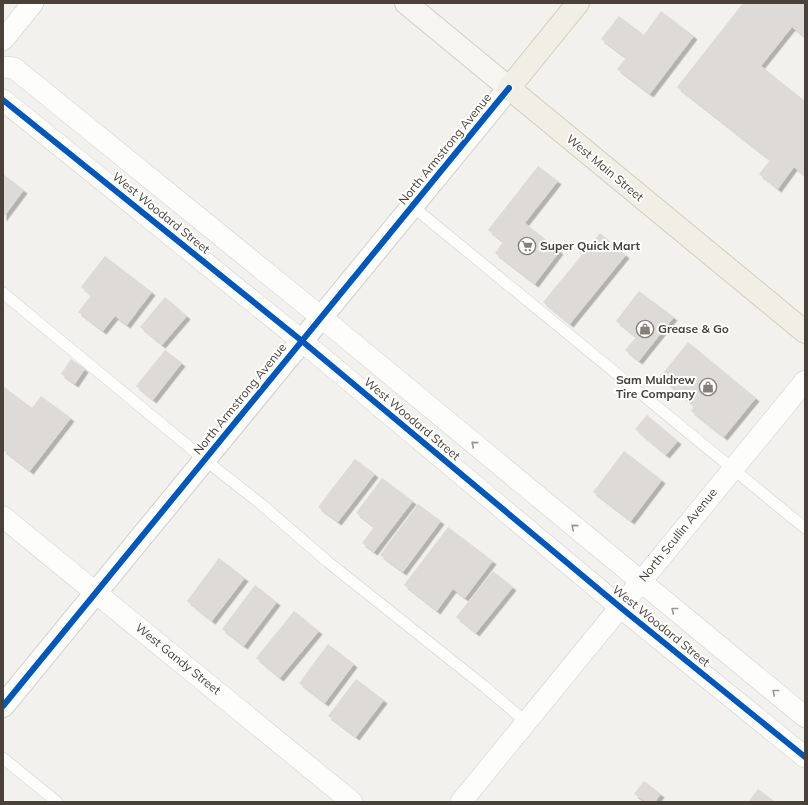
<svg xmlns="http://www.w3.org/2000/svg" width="808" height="805" viewBox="0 0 808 805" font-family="Mulish,sans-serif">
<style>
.building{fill:#dddad7;filter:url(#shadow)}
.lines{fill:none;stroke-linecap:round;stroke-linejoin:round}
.service-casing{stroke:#d1cfcc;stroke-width:12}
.minor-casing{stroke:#d1cfcc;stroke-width:22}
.tertiary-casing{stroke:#d1cfcc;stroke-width:24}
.secondary-casing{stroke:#d2cdc5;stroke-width:24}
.primary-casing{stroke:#d5ccbc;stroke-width:24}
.service{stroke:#fdfdfc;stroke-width:11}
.minor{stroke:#fdfdfc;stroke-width:21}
.tertiary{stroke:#fdfdfc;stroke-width:22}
.secondary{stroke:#f7f5f1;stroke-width:22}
.primary{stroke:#f1eee6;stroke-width:22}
.cycleway-casing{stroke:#fff;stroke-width:8}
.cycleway{stroke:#0057b8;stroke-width:6}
.oneway{stroke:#9b9691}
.labels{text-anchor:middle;stroke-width:4;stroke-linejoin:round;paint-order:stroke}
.street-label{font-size:12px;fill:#4a423a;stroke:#fff}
.poi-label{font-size:12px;font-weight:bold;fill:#4a423a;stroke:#fff;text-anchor:start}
</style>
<defs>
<filter id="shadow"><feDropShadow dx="3.5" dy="3.5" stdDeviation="0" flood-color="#0004"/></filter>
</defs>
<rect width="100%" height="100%" fill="#f3f1ee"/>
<g class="building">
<path d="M743 3H805V37L792 27 761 66 805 101V176L794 167 778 189 759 174 770 160 677 87Z"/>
<path d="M661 11 694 36 650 94 617 69 626 58 601 39 619 16 644 35Z"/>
<path d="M538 166 558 181 525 223 560 251 535 284 495 253 503 242 488 230Z"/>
<path d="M3 174 24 190 3 218Z"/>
<path d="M600 233 626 255 570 324 543 302Z"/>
<path d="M105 256 152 292 127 325 115 316 103 331 78 312 91 296 81 287Z"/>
<path d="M639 291 674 317 639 361 625 350 636 337 616 321Z"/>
<path d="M165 297 187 316 162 345 140 327Z"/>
<path d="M688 342 756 398 724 437 691 411 694 406 660 377Z"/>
<path d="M165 350 182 363 153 400 136 386Z"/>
<path d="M71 359 85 369 75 384 61 374Z"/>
<path d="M3 386 32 408 41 396 71 418 30 471 3 450Z"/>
<path d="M647 415 678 441 666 455 635 429Z"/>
<path d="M624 451 662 480 631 521 593 492Z"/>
<path d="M355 459 375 474 338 522 318 507Z"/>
<path d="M382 478 413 501 374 552 362 543 374 527 356 513Z"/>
<path d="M418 504 441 521 403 572 380 555Z"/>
<path d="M448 527 493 561 465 598 453 589 437 611 404 585Z"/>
<path d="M219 558 245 578 212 621 187 601Z"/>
<path d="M493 571 513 587 476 633 456 617Z"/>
<path d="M255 585 277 602 244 646 222 629Z"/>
<path d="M294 611 319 631 280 678 256 658Z"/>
<path d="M328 644 354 664 325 703 299 683Z"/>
<path d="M356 679 384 700 356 737 328 716Z"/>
<path d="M644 781 661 794 655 802H646L634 794Z"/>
<path d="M758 789 775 802H748Z"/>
</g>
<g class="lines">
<defs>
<g id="service">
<path d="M412 206 805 528"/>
<path d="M3 293 205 460 261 504 328 562 485 687 526 722"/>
<path d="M3 758 57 802"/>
</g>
<g id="minor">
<path d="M3 40 33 3"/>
<path d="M3 67 14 68 321 317 805 717"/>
<path d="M3 100 302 341 620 607 805 757"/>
<path d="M3 517 352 802"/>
<path d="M461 802 805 381"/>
</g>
<path id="tertiary" d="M3 706 509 88"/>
<path id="secondary" d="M406 3 509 88"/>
<path id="primary" d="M578 3 509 88 805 332"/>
</defs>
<use href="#service" class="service-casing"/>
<use href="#minor" class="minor-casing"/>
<use href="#tertiary" class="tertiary-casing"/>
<use href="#secondary" class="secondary-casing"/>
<use href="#primary" class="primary-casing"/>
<use href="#service" class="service"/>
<use href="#minor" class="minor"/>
<use href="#tertiary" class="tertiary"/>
<use href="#secondary" class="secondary"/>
<use href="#primary" class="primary"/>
<defs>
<g id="cycleway">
<path d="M3 100 302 341 620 607 805 757"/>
<path d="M3 706 509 88"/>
</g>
</defs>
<use href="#cycleway" class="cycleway-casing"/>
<use href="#cycleway" class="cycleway"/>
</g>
<defs><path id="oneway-chevron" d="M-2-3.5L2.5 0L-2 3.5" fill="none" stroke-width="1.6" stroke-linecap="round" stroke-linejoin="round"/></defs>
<g class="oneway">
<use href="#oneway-chevron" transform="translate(474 444) rotate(-140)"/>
<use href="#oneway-chevron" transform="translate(574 527) rotate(-140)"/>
<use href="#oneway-chevron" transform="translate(674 610) rotate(-141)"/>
<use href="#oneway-chevron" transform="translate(775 692) rotate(-141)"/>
</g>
<defs>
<symbol id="supermarket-ring" viewBox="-11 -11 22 22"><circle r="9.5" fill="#fff" stroke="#857f79" stroke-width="1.5"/><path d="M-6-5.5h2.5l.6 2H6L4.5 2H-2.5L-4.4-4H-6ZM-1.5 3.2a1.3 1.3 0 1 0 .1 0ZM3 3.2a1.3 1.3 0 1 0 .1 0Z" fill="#857f79"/></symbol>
<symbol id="shop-ring" viewBox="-11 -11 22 22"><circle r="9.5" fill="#fff" stroke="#857f79" stroke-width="1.5"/><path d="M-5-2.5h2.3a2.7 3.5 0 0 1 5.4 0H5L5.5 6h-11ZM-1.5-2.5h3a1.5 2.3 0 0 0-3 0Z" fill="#857f79"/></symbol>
</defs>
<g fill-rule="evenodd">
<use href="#supermarket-ring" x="517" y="236" width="20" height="20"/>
<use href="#shop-ring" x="635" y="319" width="20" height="20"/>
<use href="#shop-ring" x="698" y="377" width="20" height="20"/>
</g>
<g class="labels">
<g class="street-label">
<text transform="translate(445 149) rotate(-51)" y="4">North Armstrong Avenue</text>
<text transform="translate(605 168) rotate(40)" y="4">West Main Street</text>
<text transform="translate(161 213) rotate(39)" y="4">West Woodard Street</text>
<text transform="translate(240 399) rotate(-51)" y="4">North Armstrong Avenue</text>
<text transform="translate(412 419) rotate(40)" y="4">West Woodard Street</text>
<text transform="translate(678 535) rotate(-51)" y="4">North Scullin Avenue</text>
<text transform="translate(661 626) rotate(39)" y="4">West Woodard Street</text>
<text transform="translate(178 659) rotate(39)" y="4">West Gandy Street</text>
</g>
<g class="poi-label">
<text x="540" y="250">Super Quick Mart</text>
<text x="658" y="333">Grease &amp; Go</text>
<text x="695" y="384" text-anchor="end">Sam Muldrew<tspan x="695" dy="14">Tire Company</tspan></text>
</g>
</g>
<rect width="808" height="805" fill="none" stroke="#4a423a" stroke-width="8"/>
</svg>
